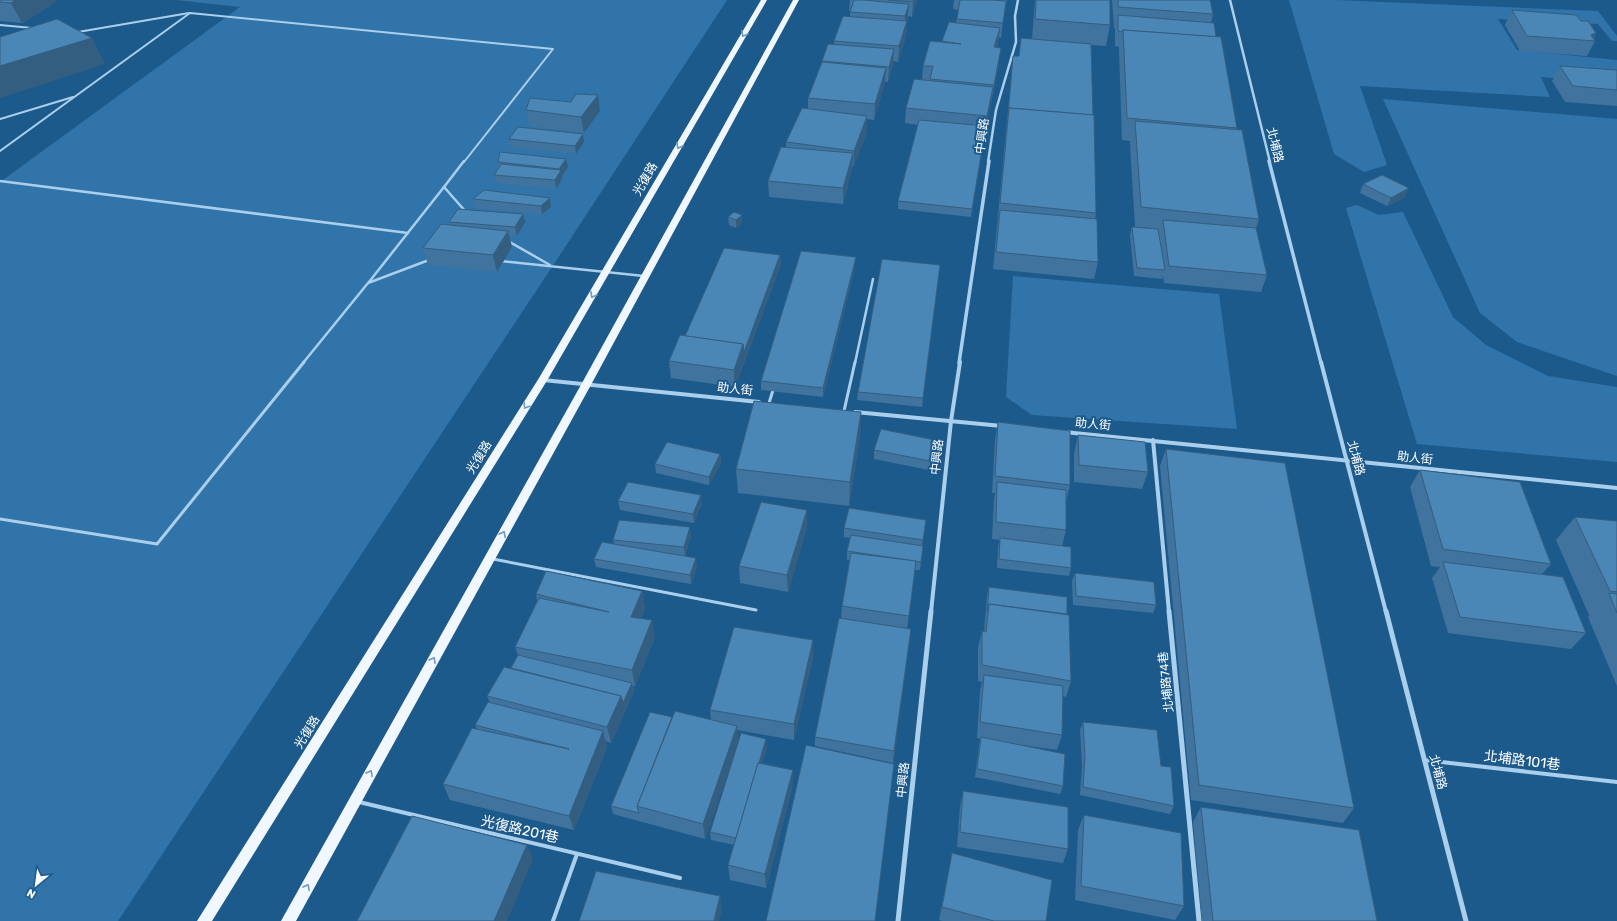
<svg xmlns="http://www.w3.org/2000/svg" width="1617" height="921" viewBox="0 0 1617 921" font-family="Rubik,'Noto Sans TC',sans-serif">
<style>
.green{fill:#3074aa}
.lines{fill:none;stroke-linecap:round;stroke-linejoin:round}
.service-far3{stroke:#aacfed;stroke-width:2}
.service-far2{stroke:#aacfed;stroke-width:2.5}
.service-far1{stroke:#aacfed;stroke-width:3}
.service{stroke:#aacfed;stroke-width:4}
.minor-far3{stroke:#aacfed;stroke-width:2.5}
.minor-far2{stroke:#aacfed;stroke-width:3.5}
.minor-far1{stroke:#aacfed;stroke-width:4}
.minor{stroke:#aacfed;stroke-width:5}
.primary{fill:#f0f7ff;fill-rule:evenodd}
.wall{fill:#40739d}
.shaded-wall{fill:#345e7f}
.building{fill:#4a86b6;stroke:#345e7f}
.oneway{stroke:#7199ba}
.labels{text-anchor:middle;stroke-width:4;stroke-linejoin:round;paint-order:stroke}
.street-label{font-size:12px;fill:#fff;stroke:#1d5a8c}
.near-street-label{font-size:14px;fill:#fff;stroke:#1d5a8c}
</style>
<rect width="100%" height="100%" fill="#1d5a8c"/>
<g class="green">
<path d="M176 0H727L552 267 118 921H0V182L240 7Z"/>
<path d="M1289 0H1336L1598 11 1617 36V41H1612L1598 24 1498 19 1517 50 1617 60V83L1541 77 1550 97 1360 86 1387 165 1364 172 1334 154Z"/>
<path d="M1383 99 1617 119V376L1517 342 1480 313Z"/>
<path d="M1357 205 1379 215 1403 212 1453 317 1486 345 1548 376 1617 387V462L1417 444 1346 208Z"/>
<path d="M1013 276 1219 294 1237 429 1032 415 1006 397Z"/>
</g>
<g class="lines">
<g class="service-far3">
<path d="M0 25 32 28"/>
<path d="M78 32 189 13"/>
<path d="M0 119 73 97"/>
<path d="M0 151 190 13 553 49 464 162"/>
</g>
<g class="service-far2">
<path d="M464 161 444 187 466 212"/>
<path d="M0 181 408 233"/>
<path d="M508 241 550 265"/>
<path d="M500 261 644 276"/>
<path d="M369 282 444 187"/>
<path d="M303 363 368 283 429 260"/>
<path d="M855 363 873 279"/>
</g>
<g class="service-far1">
<path d="M769 403 774 387"/>
<path d="M844 411 855 362"/>
<path d="M0 519 157 544 304 362"/>
<path d="M493 559 756 610"/>
</g>
<g class="service">
<path d="M1424 760 1617 782"/>
<path d="M359 802 680 878"/>
<path d="M553 921 577 854"/>
</g>
<g class="minor-far3">
<path d="M1230 0 1270 162"/>
<path d="M988 162 996 110 1016 42 1015 16 1018 0"/>
</g>
<g class="minor-far2">
<path d="M1269 161 1321 363"/>
<path d="M959 363 989 161"/>
</g>
<g class="minor-far1">
<path d="M1321 362 1386 612"/>
<path d="M543 380 759 402"/>
<path d="M855 412 1002 426"/>
<path d="M1064 432 1617 488"/>
<path d="M1153 440 1169 612"/>
<path d="M931 612 951 421 960 362"/>
</g>
<g class="minor">
<path d="M1169 611 1199 921"/>
<path d="M1386 611 1466 921"/>
<path d="M898 921 931 611"/>
</g>
<g class="primary">
<path d="M761 0H767L548 379 212 921H197L539 378Z"/>
<path d="M793 0H799L592 383 296 921H281L582 383Z"/>
</g>
</g>
<g class="wall">
<path d="M0 0 57 1 22 23 0 21Z"/>
<path d="M850 0H917L912 17 908 16 907 23 906 36 898 62 893 61V64L888 82H885L874 120 867 119V132L853 167H852V169L843 204 769 197 768 181 786 147V142L808 109V98L822 64V61L834 44V41L850 16V11H849Z"/>
<path d="M954 0H1007L1005 13H1004L1001 38 999 37 997 48 999 63 985 132 971 217 898 209V201L918 125 905 123 906 108 922 80 923 66 956 23 958 10 953 9Z"/>
<path d="M1035 0H1110V25L1106 46 1091 45 1093 115 1096 213 1095 219 1098 262 1094 279 993 269 1013 56H1019L1021 38 1032 39Z"/>
<path d="M1112 0H1210L1213 14 1211 23 1216 37 1237 128V130L1259 219 1256 228 1267 275 1261 292 1164 283 1163 276 1162 279 1134 276 1130 235 1132 227H1135L1130 144V141L1122 140 1119 51V47L1115 46V28H1114Z"/>
<path d="M1512 10 1581 21 1596 33 1594 39 1595 41 1587 56 1520 51 1505 25Z"/>
<path d="M1560 66 1617 70V106L1565 102 1552 81Z"/>
<path d="M598 95 600 111 584 133 529 126 526 110 571 102Z"/>
<path d="M583 134 584 142 576 154 511 147 509 139Z"/>
<path d="M498 162 568 167 562 176V179L556 189 496 183 494 175 499 168Z"/>
<path d="M1363 184 1405 197 1387 206 1360 193Z"/>
<path d="M550 198 551 207 542 214 476 208 473 199Z"/>
<path d="M742 215V223L736 228 729 225 728 217Z"/>
<path d="M449 222H525L517 236 509 235 512 247 497 272 428 265 423 248 450 225Z"/>
<path d="M780 255 781 264 735 387 671 378 669 361 685 336Z"/>
<path d="M940 265 922 407 857 400 858 392Z"/>
<path d="M855 266 823 397 761 390V381Z"/>
<path d="M861 412 860 436 849 506 738 493 736 469Z"/>
<path d="M998 422 1070 485 1066 501V530L1062 546 1071 568 1069 576 997 568 998 547 1000 540 992 539 994 499 995 493H992L995 440Z"/>
<path d="M1078 435 1148 472 1142 489 1074 482V453Z"/>
<path d="M935 440 934 449 929 470 874 459V450Z"/>
<path d="M1166 449 1354 808 1343 823 1191 800 1160 466Z"/>
<path d="M720 454 721 463 709 485 656 473 655 464Z"/>
<path d="M1420 470 1551 564 1542 574 1586 633 1571 649 1448 633 1432 578 1440 567 1431 566 1410 487Z"/>
<path d="M618 501 702 503 694 523 620 510Z"/>
<path d="M1575 517 1617 521V686L1588 617 1590 615H1589L1556 540Z"/>
<path d="M926 520 922 545 923 546 920 570H915L907 629H911L893 763 815 746V737L841 618 842 606 850 560H847V551L850 538 844 537V528Z"/>
<path d="M807 527 788 592 740 583 739 566Z"/>
<path d="M691 536 685 556 697 566 691 584 596 567 594 559 614 544 613 540Z"/>
<path d="M1075 573 1156 605 1153 613 1073 605 1072 581Z"/>
<path d="M989 587 1067 614 1071 681 1066 697 1063 696 1062 735 1057 750 1008 743 1063 786 1060 794 975 777 979 745 980 739 977 738 980 691 982 682 978 681V648L982 631 984 632 987 595Z"/>
<path d="M642 591 645 608 641 618 655 637 635 686H633L634 691 611 743 605 741 607 747 574 830 450 800 443 784 477 729 475 725 490 703 487 696 511 668 518 655 515 647 537 601 536 594Z"/>
<path d="M813 640V657L794 740 737 730 738 742 705 839 613 814 611 806 672 717 711 720 710 710Z"/>
<path d="M1083 722 1161 766 1174 806 1170 814 1080 795 1082 765 1080 730Z"/>
<path d="M767 747 762 763 793 770V785L766 888 730 880 728 865 734 845 711 840 710 832Z"/>
<path d="M963 791 1068 849 1063 863 957 847 960 806Z"/>
<path d="M1201 807 1377 921H1202L1193 822Z"/>
<path d="M1084 815 1184 906 1175 920 1075 900 1078 830Z"/>
<path d="M952 853 1046 921H942L939 920Z"/>
</g>
<g class="shaded-wall">
<path d="M15 0H56L57 1 22 23 11 3Z"/>
<path d="M914 0H917L912 17 913 2Z"/>
<path d="M909 4 906 36 898 62 899 46 905 28V16Z"/>
<path d="M1000 28 998 43 992 63 994 47Z"/>
<path d="M1596 33 1593 41 1591 35Z"/>
<path d="M92 38 105 64 0 98V66Z"/>
<path d="M1001 48 999 63 992 100 994 85Z"/>
<path d="M894 49 893 64 888 82 889 67Z"/>
<path d="M886 68 885 83 874 120 875 104Z"/>
<path d="M993 87 991 103 985 132 971 217 987 116Z"/>
<path d="M598 95 600 111 584 133 581 117Z"/>
<path d="M867 116V132L853 167 854 151Z"/>
<path d="M583 134 584 142 576 154 575 146Z"/>
<path d="M853 153 852 169 843 204V188Z"/>
<path d="M566 159 568 167 562 176V179L556 189 555 180 560 172 559 169Z"/>
<path d="M1409 188 1405 197 1387 206 1391 198Z"/>
<path d="M550 198 551 207 542 214 541 206Z"/>
<path d="M523 214 525 222 517 236 515 227Z"/>
<path d="M742 215V223L736 228V220Z"/>
<path d="M508 231 512 247 497 272 493 255Z"/>
<path d="M780 255 781 264 735 387 734 370 743 344Z"/>
<path d="M856 257 855 266 823 397V388Z"/>
<path d="M861 412 860 436 849 506 850 482Z"/>
<path d="M935 440 934 449 929 470 930 461Z"/>
<path d="M720 454 721 463 709 485V477Z"/>
<path d="M701 495 702 503 694 523 693 514Z"/>
<path d="M807 510V527L788 592 787 575Z"/>
<path d="M690 527 691 536 685 556 684 547Z"/>
<path d="M696 558 697 566 691 584 690 575Z"/>
<path d="M642 591 645 608 634 633 631 617Z"/>
<path d="M652 620 655 637 635 686 632 670Z"/>
<path d="M911 629 909 646 893 767 894 751Z"/>
<path d="M813 640V657L794 740V724Z"/>
<path d="M632 683 634 691 611 743 607 727 621 696Z"/>
<path d="M737 726 738 742 705 839 703 824Z"/>
<path d="M603 731 607 747 574 830 569 816Z"/>
<path d="M766 739 767 747 736 846V838Z"/>
<path d="M793 770V785L766 888 765 874Z"/>
<path d="M527 845 533 859 507 921H494Z"/>
<path d="M720 896 722 910 719 921H714Z"/>
</g>
<g class="building">
<path d="M0 0H15L11 3 0 2Z"/>
<path d="M854 0H863L909 4 905 16 850 12Z"/>
<path d="M888 0H914L913 2Z"/>
<path d="M960 0H991L1006 1 1003 23 957 19Z"/>
<path d="M1036 0H1110V25L1035 19Z"/>
<path d="M1118 0H1210L1213 14 1118 7Z"/>
<path d="M1512 10 1576 15 1581 21H1588L1596 33 1591 35 1595 41 1527 36Z"/>
<path d="M1118 15 1214 23 1216 37 1123 30V32L1118 31Z"/>
<path d="M843 16 907 21 899 46 834 41Z"/>
<path d="M57 19 92 38 0 66V37Z"/>
<path d="M949 22 1000 28 994 47 1001 48 994 85 930 79 933 66H923L930 41 961 44 942 41Z"/>
<path d="M1123 30 1221 37 1237 128 1127 118Z"/>
<path d="M1021 38 1091 44 1093 115 1009 108 1008 115 1013 56H1019Z"/>
<path d="M828 44 894 49 889 67 822 61Z"/>
<path d="M822 62 886 68 875 104 808 98Z"/>
<path d="M1560 66 1617 70V90L1573 86Z"/>
<path d="M914 79 993 87 987 116 906 108Z"/>
<path d="M576 94 598 95 581 117 526 110 530 98 571 102Z"/>
<path d="M802 108 867 116 854 151 786 142Z"/>
<path d="M1009 108 1094 115 1096 213 1000 203Z"/>
<path d="M919 120 986 126 972 209 898 201Z"/>
<path d="M1135 121 1242 130 1259 219 1141 207Z"/>
<path d="M518 127 583 134 575 146 509 139Z"/>
<path d="M781 147 853 153 843 188 768 181Z"/>
<path d="M500 152 566 159 559 169 498 162Z"/>
<path d="M501 164 561 170 555 180 494 175Z"/>
<path d="M1382 175 1409 188 1391 198 1363 184Z"/>
<path d="M484 190 550 198 541 206 473 199Z"/>
<path d="M458 209 523 214 515 227 449 222Z"/>
<path d="M1000 210 1097 219 1098 262 996 252Z"/>
<path d="M734 212 742 215 736 220 728 217Z"/>
<path d="M1163 220 1256 228 1267 275 1169 266Z"/>
<path d="M441 224 508 231 493 255 423 248Z"/>
<path d="M1132 227 1158 229 1165 270 1137 268Z"/>
<path d="M724 248 780 255 744 352 743 344 685 336Z"/>
<path d="M801 251 856 257 823 388 761 381Z"/>
<path d="M882 259 940 265 923 398 858 392Z"/>
<path d="M680 335 743 344 734 370 669 361Z"/>
<path d="M754 401 861 412 850 482 736 469Z"/>
<path d="M998 422 1070 431V485L995 476Z"/>
<path d="M881 429 935 440 930 461 874 450Z"/>
<path d="M1078 435 1145 442 1148 472 1079 465Z"/>
<path d="M667 442 720 454 709 477 655 464Z"/>
<path d="M1166 449 1285 463 1354 808 1199 785Z"/>
<path d="M1420 470 1520 482 1551 564 1443 549Z"/>
<path d="M628 482 701 495 693 514 618 501Z"/>
<path d="M997 482 1066 490V530L996 522Z"/>
<path d="M761 502 807 510 787 575 739 566Z"/>
<path d="M849 508 926 520 923 540 844 528Z"/>
<path d="M1575 517 1617 521V592L1610 591Z"/>
<path d="M619 520 690 527 684 547 613 540Z"/>
<path d="M851 535 923 546 921 562 847 551Z"/>
<path d="M1000 538 1071 547V568L999 559Z"/>
<path d="M602 542 696 558 690 575 594 559Z"/>
<path d="M851 553 916 561 909 616 842 606Z"/>
<path d="M1443 562 1563 577 1586 633 1460 617Z"/>
<path d="M546 571 642 591 631 617 652 620 632 670 515 647 539 598 609 612 536 594Z"/>
<path d="M1075 573 1154 582 1156 605 1076 596Z"/>
<path d="M989 587 1067 597V614L989 604 987 612Z"/>
<path d="M1609 593 1617 594V613Z"/>
<path d="M989 604 1069 615 1071 681 982 665V631L986 632Z"/>
<path d="M839 618 911 629 894 751 815 737Z"/>
<path d="M734 627 813 640 794 724 710 710Z"/>
<path d="M518 655 632 683 623 703 621 696 511 668Z"/>
<path d="M504 667 621 696 607 727 487 696Z"/>
<path d="M984 675 1063 686 1062 735 980 722Z"/>
<path d="M488 702 603 731 569 816 443 784 472 728 569 749 475 725Z"/>
<path d="M675 711 737 726 703 824 637 806Z"/>
<path d="M650 712 672 717 637 806 639 813 611 806Z"/>
<path d="M1083 722 1157 730 1161 766 1171 767 1174 806 1083 787 1085 757Z"/>
<path d="M741 733 766 739 759 763H758L736 838 710 832Z"/>
<path d="M981 737 1065 754 1063 786 977 769Z"/>
<path d="M806 745 894 764 875 921H766Z"/>
<path d="M758 763 793 770 765 874 728 865Z"/>
<path d="M963 791 1068 807V849L960 832Z"/>
<path d="M1201 807 1359 830 1377 921H1213Z"/>
<path d="M1084 815 1181 833 1184 906 1081 886Z"/>
<path d="M412 816 527 845 494 921H357Z"/>
<path d="M952 853 1052 880 1046 921H994L942 907Z"/>
<path d="M596 871 720 896 714 921H579Z"/>
</g>
<defs><path id="oneway-chevron" d="M-2-3.5L2.5 0L-2 3.5" fill="none" stroke-width="1.6" stroke-linecap="round" stroke-linejoin="round"/></defs>
<g class="oneway">
<use href="#oneway-chevron" transform="translate(744 34) rotate(120)"/>
<use href="#oneway-chevron" transform="translate(679 146) rotate(120)"/>
<use href="#oneway-chevron" transform="translate(593 295) rotate(120)"/>
<use href="#oneway-chevron" transform="translate(526 406) rotate(122)"/>
<use href="#oneway-chevron" transform="translate(503 534) rotate(-61)"/>
<use href="#oneway-chevron" transform="translate(433 660) rotate(-61)"/>
<use href="#oneway-chevron" transform="translate(370 773) rotate(-61)"/>
<use href="#oneway-chevron" transform="translate(307 887) rotate(-61)"/>
</g>
<g class="labels">
<g class="street-label">
<text transform="translate(982 136) rotate(-82)" y="4">中興路</text>
<text transform="translate(1275 145) rotate(76)" y="4">北埔路</text>
<text transform="translate(645 179) rotate(-60)" y="4">光復路</text>
<text transform="translate(735 389) rotate(6)" y="4">助人街</text>
<text transform="translate(1093 424) rotate(5)" y="4">助人街</text>
<text transform="translate(479 457) rotate(-58)" y="4">光復路</text>
<text transform="translate(937 457) rotate(-84)" y="4">中興路</text>
<text transform="translate(1356 458) rotate(75)" y="4">北埔路</text>
<text transform="translate(1415 458) rotate(6)" y="4">助人街</text>
<text transform="translate(1166 682) rotate(-96)" y="4">北埔路74巷</text>
<text transform="translate(307 732) rotate(-58)" y="4">光復路</text>
<text transform="translate(1438 772) rotate(75)" y="4">北埔路</text>
<text transform="translate(903 780) rotate(-84)" y="4">中興路</text>
</g>
<g class="near-street-label">
<text transform="translate(1522 760) rotate(7)" y="5">北埔路101巷</text>
<text transform="translate(520 829) rotate(13)" y="5">光復路201巷</text>
</g>
</g>
<g transform="translate(36 885) rotate(209)" stroke="#1d5a8c" stroke-width="3" paint-order="stroke">
<path d="M0-3L7 15L0 10L-7 15Z" fill="#ffffff"/>
<text y="-6" font-size="11" font-weight="bold" text-anchor="middle" fill="#ffffff">N</text>
</g>
</svg>
